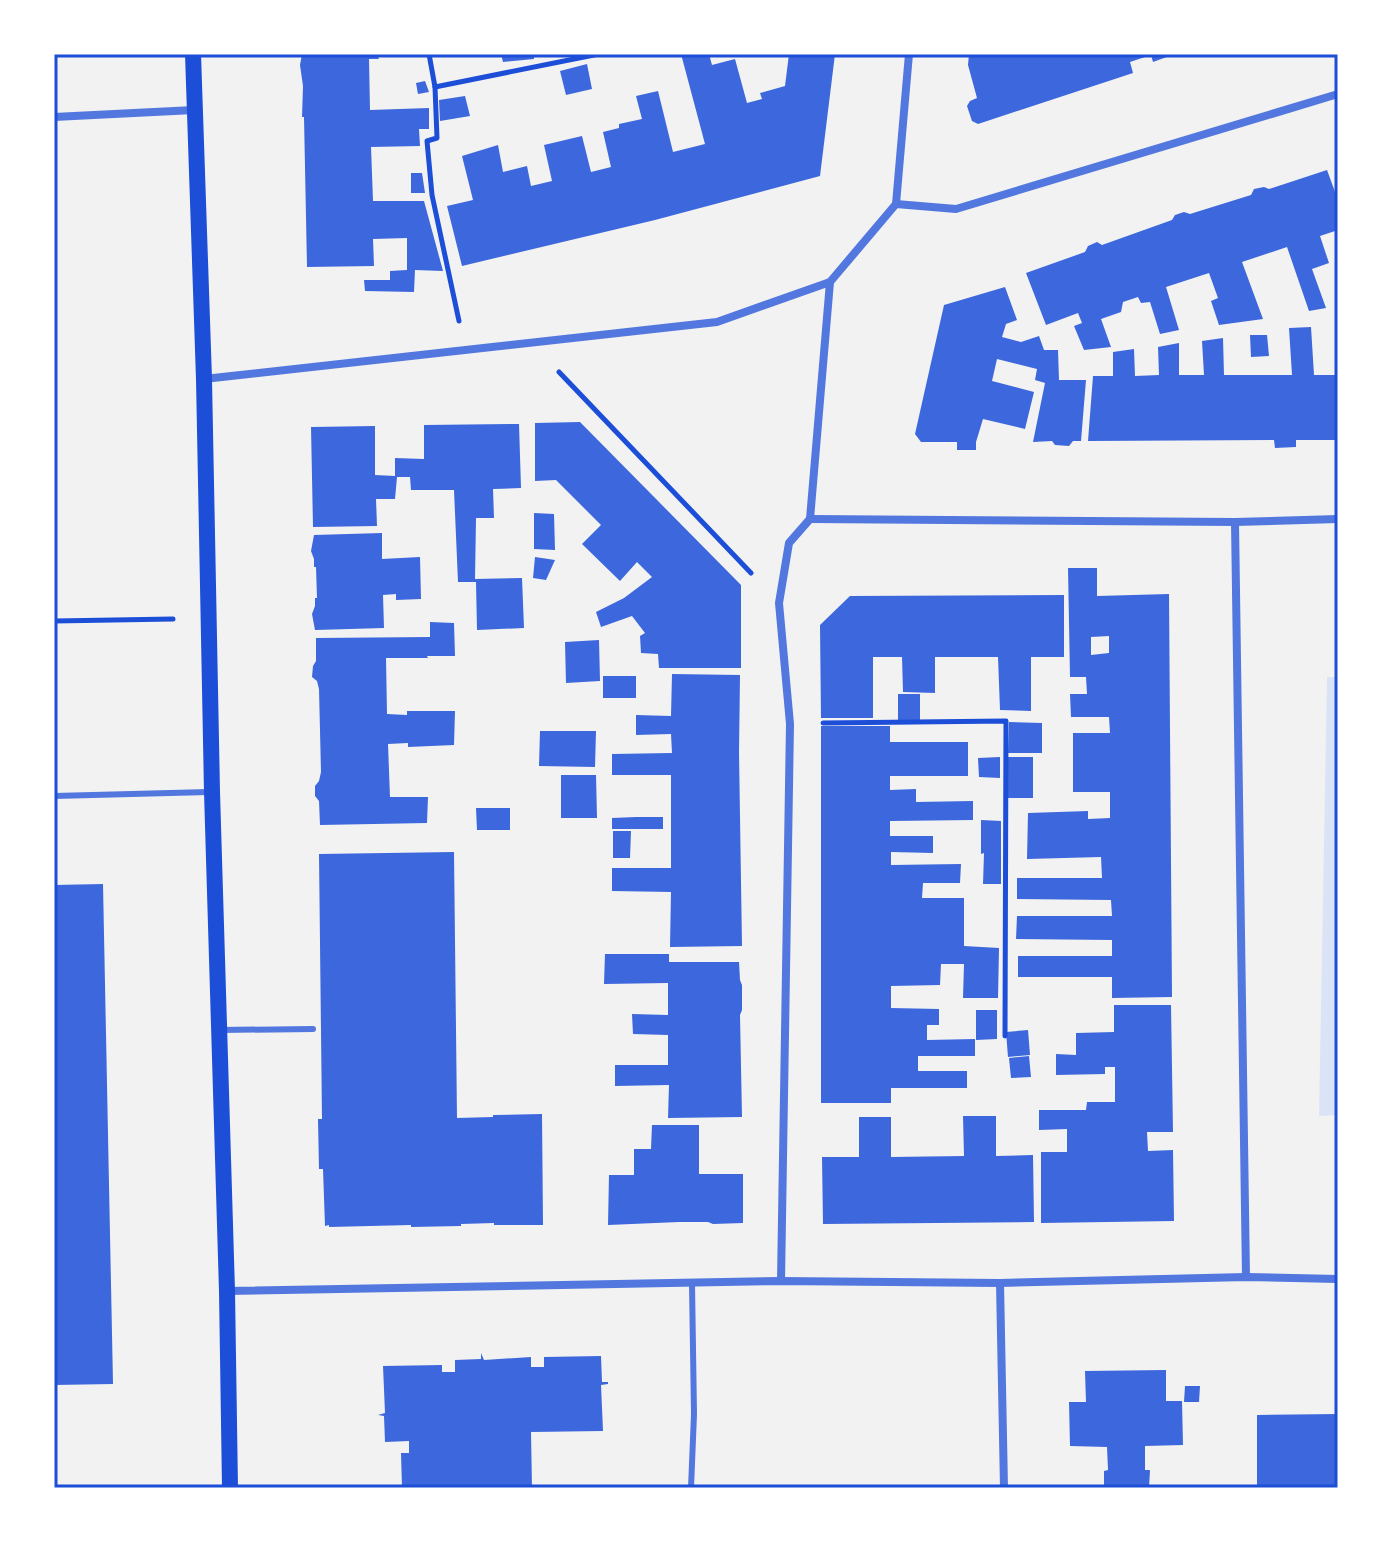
<svg xmlns="http://www.w3.org/2000/svg" width="1392" height="1542" viewBox="0 0 1392 1542" font-family="'Alegreya Sans',sans-serif">
<style>
.green{fill:#dbe4f7}
.building{fill:#3d67dc;fill-rule:evenodd}
.lines{fill:none;stroke-linecap:round;stroke-linejoin:round}
.path{stroke:#1d4ed8;stroke-width:5}
.service{stroke:#5277de;stroke-width:6}
.minor{stroke:#5277de;stroke-width:8}
.secondary{stroke:#1d4ed8;stroke-width:16}
.neatline{fill:none;stroke:#1d4ed8;stroke-width:3}
</style>
<rect width="100%" height="100%" fill="#f2f2f2"/>
<path class="green" d="M1327 677H1338V1115L1319 1116Z"/>
<g class="building">
<path d="M302 54H424V57H378L379 59H369L370 110 429 108V129H419L420 146 371 147 373 201H424L443 271 415 270 414 292 365 291 364 280H390V271L407 270V238L373 239 374 266 307 267 304 117H302L303 86 300 65Z"/>
<path d="M501 54H534V59L503 62Z"/>
<path d="M681 54H709L712 65 735 59 747 103 762 99 760 93 785 86 789 54H835L820 176 655 220 462 266 447 206 473 200 462 156 498 145 503 172 527 166 531 186 552 181 544 145 582 136 591 172 611 167 603 132 619 128V124L642 119 636 96 658 91 673 152 705 144Z"/>
<path d="M969 54H1175L1153 62 1151 55 1130 62 1133 73 978 124 972 121 967 106 970 101 977 98 968 65Z"/>
<path d="M587 64 592 89 566 95 560 71Z"/>
<path d="M425 81 429 92 418 94 416 83Z"/>
<path d="M465 96 470 116 440 121 439 100Z"/>
<path d="M1327 170 1338 200V230L1320 236 1329 263 1312 269 1326 308 1309 311 1287 247 1242 262 1263 319 1219 325 1211 301 1218 298 1209 273 1166 287 1179 330 1160 334 1150 302 1141 303 1138 297 1123 302 1121 312 1101 319 1111 347 1084 350 1074 326 1082 323 1078 313 1046 325 1026 273 1085 252 1088 246 1097 242 1102 245 1172 220 1175 215 1184 212 1190 214 1251 195 1254 189 1264 187 1269 189Z"/>
<path d="M411 173H422L425 193H411Z"/>
<path d="M1005 287 1017 320 1006 324 1002 337 1021 342 1039 336 1044 350H1058L1059 380H1086L1081 441H1073L1069 446 1055 445 1052 441 1033 442 1045 383 1035 380 1037 369 997 359 992 381 1034 392 1025 429 983 419 976 442V450H957V442H921L915 434 944 305Z"/>
<path d="M1311 327 1314 375H1338V440H1296V447L1275 448 1274 440 1088 441 1093 376H1113V352L1134 349 1135 376 1159 375 1158 347 1179 343V375H1204L1202 341 1223 338 1224 375H1292L1289 328Z"/>
<path d="M1250 335H1267L1269 356 1251 357Z"/>
<path d="M580 422 741 585V668H659L658 654 641 653 640 636 645 633 632 616 601 627 596 612 624 598 652 577 637 562 620 581 582 544 601 525 556 480 535 481V423Z"/>
<path d="M519 424 521 488 493 489 494 518H476L475 579 522 578 524 628 477 630 476 582H458L454 490H411L410 477H397L395 499H376L377 526 313 527 311 427 375 426V475L395 476V458L424 459V425Z"/>
<path d="M534 513 554 514 555 550 534 549Z"/>
<path d="M382 533V559L420 557 421 599 396 600V594L383 595 384 628 315 630 312 614 315 606V598H317L316 567H314V559L311 551 314 535Z"/>
<path d="M535 557 555 560 546 580 533 578Z"/>
<path d="M1068 568H1097V596L1169 594 1172 997 1112 998V977H1018V956H1112V940L1016 939 1017 916H1112L1111 900 1017 899V878H1102L1101 857 1027 859 1028 813 1088 811V819L1110 818V792H1073V733H1110L1109 717H1071L1070 694H1087L1086 677H1070ZM1109 636V653L1091 655V637Z"/>
<path d="M1064 595V657H1031V711L1000 710 998 657H935V693L903 692 902 657H873V718H821L820 625 850 596Z"/>
<path d="M430 622 454 623 455 656H427L428 658H386L387 714 407 715V711H455L454 745 408 747V743L388 744 390 797H428L427 823 320 825 319 801 315 796V786L319 781 321 772 319 689 317 681 312 677 313 666 316 661V638L430 637Z"/>
<path d="M599 640 600 681 566 683 565 642Z"/>
<path d="M672 674 740 675 739 752 742 946 670 947 671 892 612 891V868H671V775H612V754L672 753 671 734 636 735V715L671 716Z"/>
<rect x="603" y="676" width="33" height="22"/>
<rect x="898" y="694" width="22" height="26"/>
<path d="M1009 722 1042 723V753H1008Z"/>
<path d="M821 726H890V742H968V776H890V790L916 789V802L973 801V820L890 821V836H933V853L891 852V865L961 864 960 883H923L922 898H964V946L999 948 998 998H963L964 964H941L940 985 891 986V1008L939 1009V1025H927V1040L975 1039V1056H918V1071H967V1088H891V1103H821Z"/>
<path d="M540 731H596L595 767 539 766Z"/>
<path d="M1000 757V778L979 777 978 758Z"/>
<rect x="1006" y="757" width="27" height="41"/>
<path d="M561 775H596L597 818H561Z"/>
<path d="M476 808H510V830H477Z"/>
<path d="M636 817H663V829H612V818Z"/>
<path d="M981 820 1001 821V884H983L984 853 981 854Z"/>
<path d="M613 831H631L630 858H613Z"/>
<path d="M454 852 457 1118 493 1117V1115L542 1114 543 1225H494V1223L461 1224V1226L411 1227V1225L329 1227V1225L325 1226 323 1169H319L318 1119H322L319 854Z"/>
<path d="M103 884 113 1384 54 1385V885Z"/>
<path d="M605 954H669V962H739L740 980 742 985V1010L740 1015 742 1117 668 1118 669 1085 615 1086V1065H668V1035L633 1034 632 1014 668 1015V983L604 984Z"/>
<path d="M1114 1005H1171L1173 1132H1147L1148 1151 1173 1150 1174 1221 1041 1223V1152H1067V1129L1039 1130V1110H1086L1087 1102H1115V1067H1105V1074L1056 1075V1054L1076 1055V1033L1114 1032Z"/>
<path d="M976 1010H997V1039L976 1040Z"/>
<path d="M1028 1030 1030 1055 1008 1057 1006 1032Z"/>
<path d="M1029 1056 1031 1077 1011 1078 1009 1058Z"/>
<path d="M963 1116H996V1156L1033 1155 1034 1222 823 1224 822 1157H859V1117H891V1157L964 1156Z"/>
<path d="M652 1125H699V1174H743V1223L713 1224 708 1222H679L608 1225 609 1175H634V1149H651Z"/>
<path d="M481 1353 484 1360 531 1357V1367H544V1357L601 1356 602 1382H608V1384L601 1385 603 1431 531 1432 532 1488H402L401 1453H409V1441L385 1442 384 1416 378 1415 385 1413 383 1366 442 1365V1372H455V1360L481 1359Z"/>
<path d="M1166 1370V1401H1182L1183 1445 1145 1446V1470H1150L1149 1488H1104V1471L1108 1470 1107 1447 1070 1446 1069 1402H1086L1085 1371Z"/>
<path d="M1185 1386H1200L1199 1402H1184Z"/>
<path d="M1338 1414V1488H1257V1415Z"/>
</g>
<g class="lines">
<g class="path">
<path d="M429 54 435 87 437 138 427 141 432 195 459 321"/>
<path d="M435 87 599 54"/>
<path d="M559 372 751 573"/>
<path d="M54 621 173 619"/>
<path d="M823 723 1006 721 1005 1036"/>
</g>
<g class="service">
<path d="M54 796 209 792"/>
<path d="M219 1030 313 1029"/>
<path d="M691 1488 694 1414 692 1284"/>
</g>
<g class="minor">
<path d="M54 117 194 110"/>
<path d="M896 204 909 54"/>
<path d="M204 379 717 322 830 282 896 204 956 209 1338 94"/>
<path d="M810 519 1235 522 1338 519"/>
<path d="M1235 522 1246 1277"/>
<path d="M781 1281 790 724 779 603 789 543 810 519 830 282"/>
<path d="M1000 1283 1004 1488"/>
<path d="M227 1291 781 1281 1000 1283 1246 1277 1338 1279"/>
</g>
<path class="secondary" d="M193 54 204 379 212 792 227 1291 230 1488"/>
</g>
<rect width="1392" height="1542" fill="none" stroke="#ffffff" stroke-width="112"/>
<rect x="56" y="56" width="1280" height="1430" class="neatline"/>
</svg>
